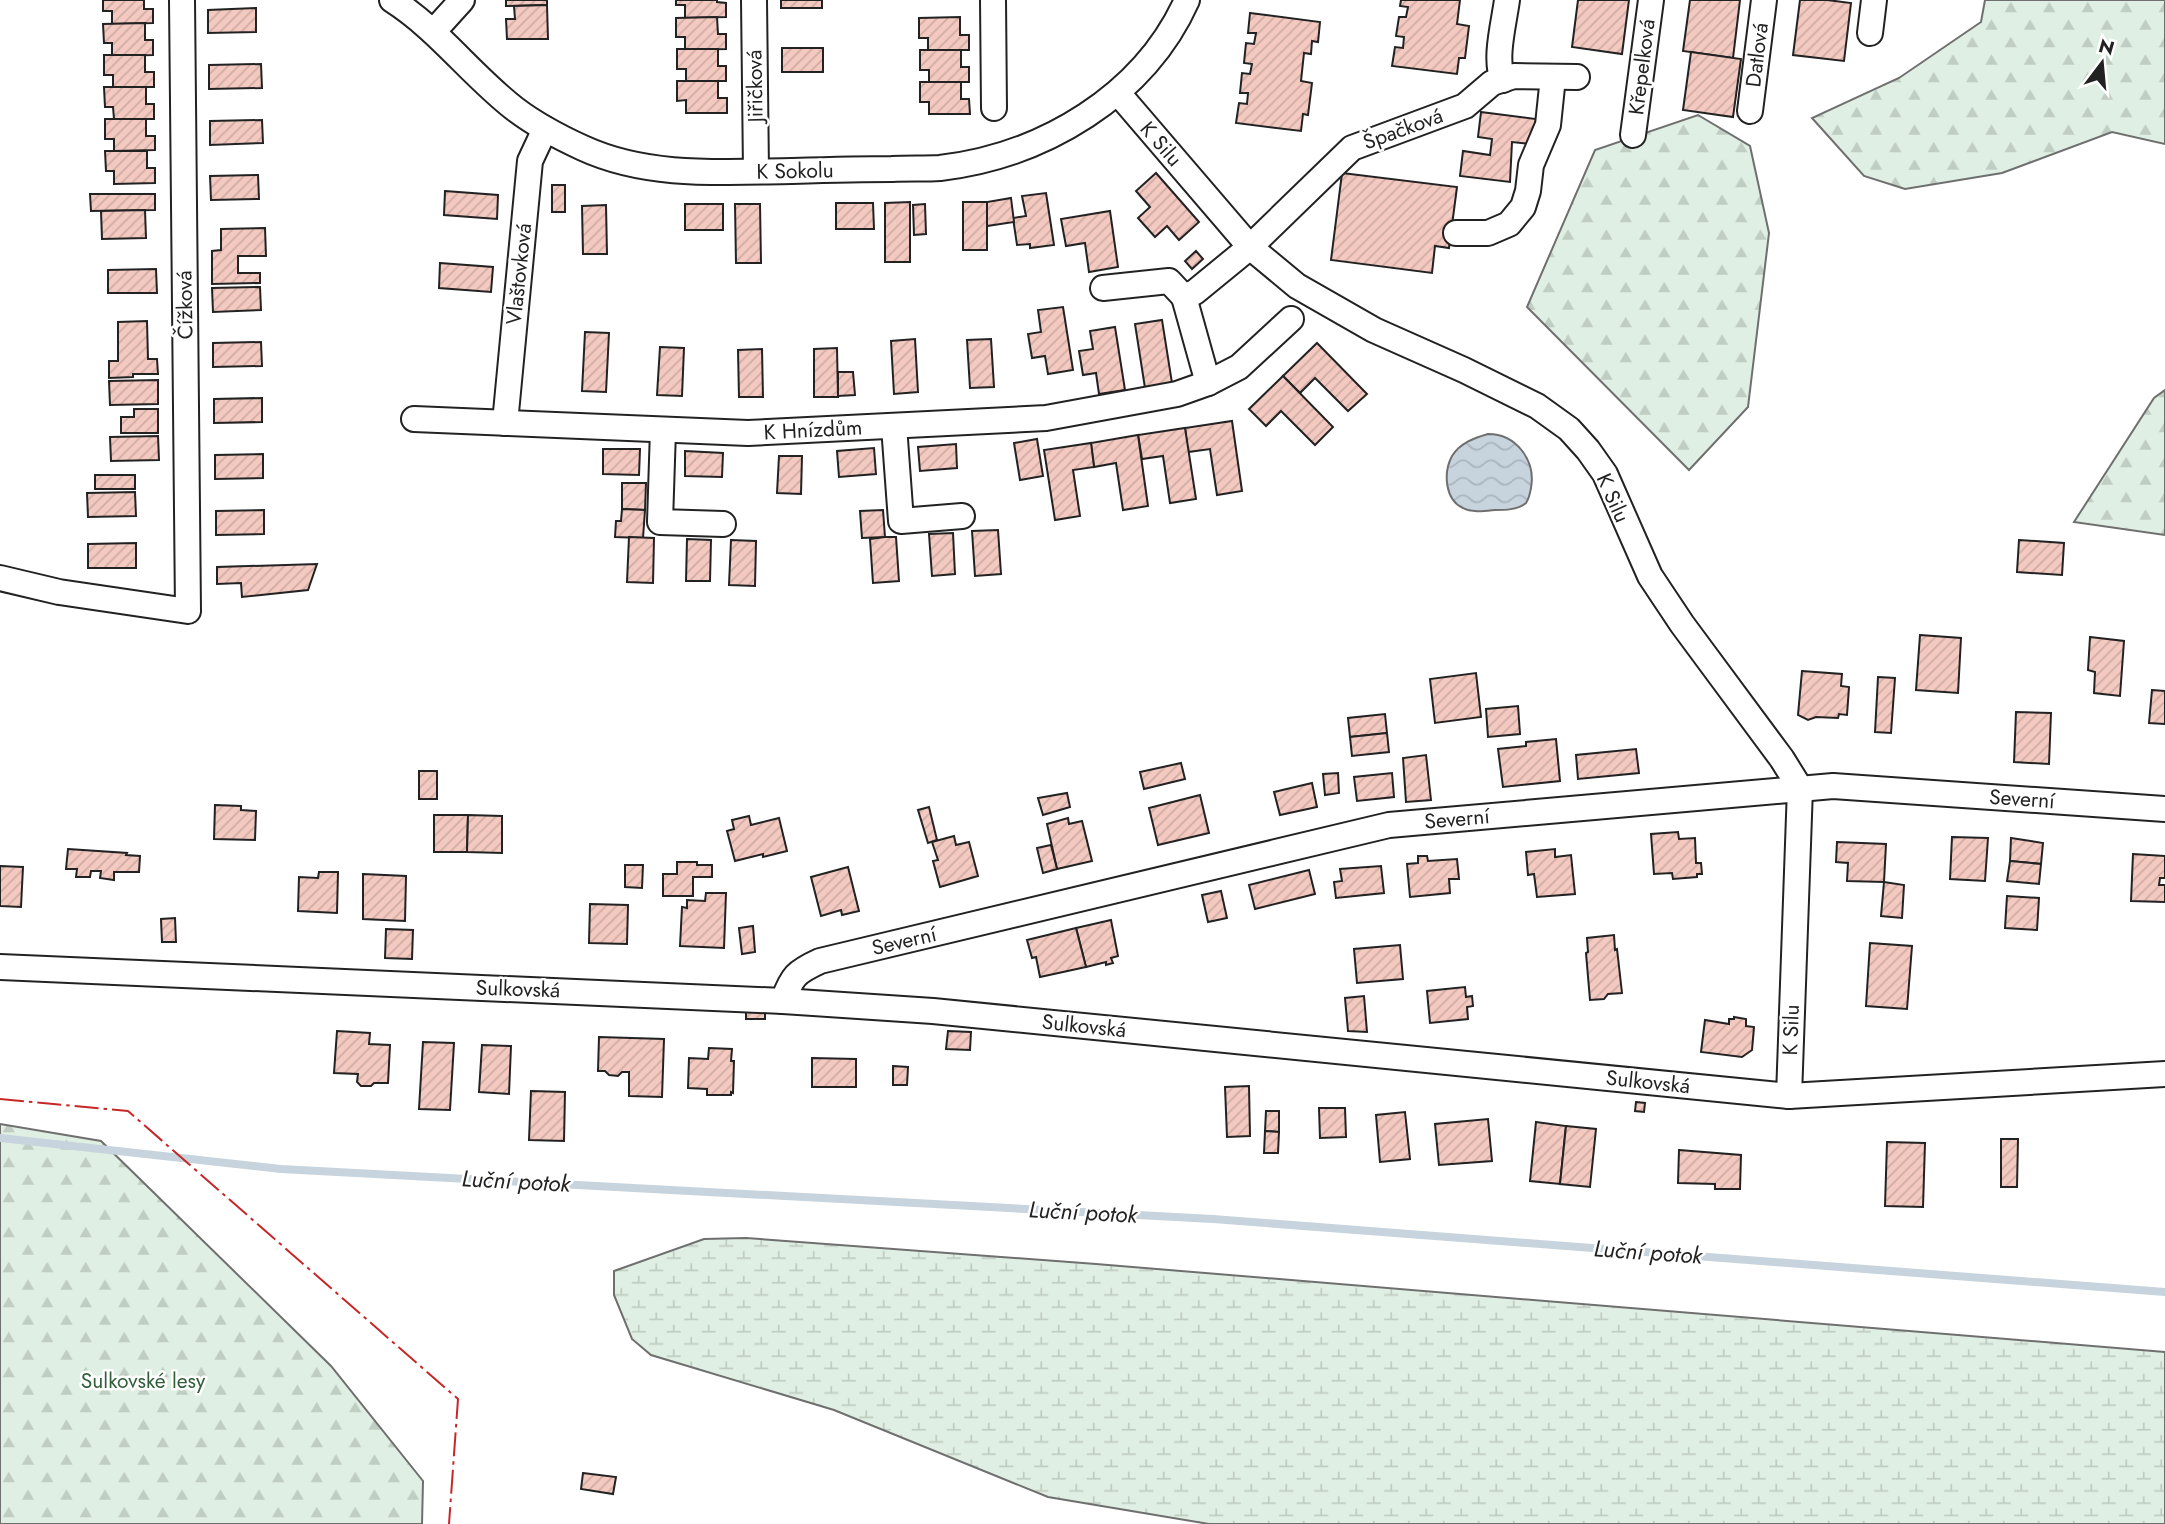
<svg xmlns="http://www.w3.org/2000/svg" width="2165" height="1524" viewBox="0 0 2165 1524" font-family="Jost,sans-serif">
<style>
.forest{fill:url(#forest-firs);stroke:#6f6f6f;stroke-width:2}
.wetland{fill:url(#wetland-marsh);stroke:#6f6f6f;stroke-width:2}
.water{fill:url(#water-waves);stroke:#6f6f6f;stroke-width:2}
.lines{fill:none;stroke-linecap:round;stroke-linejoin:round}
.stream{stroke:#c7d3dd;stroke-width:8}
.building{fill:url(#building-hatch);stroke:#222;stroke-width:2}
.minor-casing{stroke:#222;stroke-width:28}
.minor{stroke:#fff;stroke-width:24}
.power{stroke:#c62828;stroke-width:2;stroke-dasharray:24 5 3.5 5;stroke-linecap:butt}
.labels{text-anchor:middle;stroke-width:5;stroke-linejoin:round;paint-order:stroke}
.street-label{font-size:21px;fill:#222;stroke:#fff}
.park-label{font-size:21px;fill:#2f5e38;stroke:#fff}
.water-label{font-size:23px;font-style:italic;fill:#222;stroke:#fff}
</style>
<defs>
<pattern id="forest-firs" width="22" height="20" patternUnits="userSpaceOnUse" patternTransform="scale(1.75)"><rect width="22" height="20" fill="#e0efe3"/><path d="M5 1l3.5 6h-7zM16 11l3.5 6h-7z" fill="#c0cdc2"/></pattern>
<pattern id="wetland-marsh" width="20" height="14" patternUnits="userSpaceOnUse" patternTransform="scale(1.75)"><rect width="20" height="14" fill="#e0efe3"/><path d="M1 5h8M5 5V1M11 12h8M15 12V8" fill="none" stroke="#c0cdc2"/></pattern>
<pattern id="water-waves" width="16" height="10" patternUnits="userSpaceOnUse" patternTransform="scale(1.75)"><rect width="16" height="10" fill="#c7d3dd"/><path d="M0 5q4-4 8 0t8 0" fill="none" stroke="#abb5bd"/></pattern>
<pattern id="building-hatch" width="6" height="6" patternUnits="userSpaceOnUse" patternTransform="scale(1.75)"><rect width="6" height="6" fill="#f3c9c0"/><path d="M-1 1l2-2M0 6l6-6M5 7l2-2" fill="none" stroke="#d0aca5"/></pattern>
</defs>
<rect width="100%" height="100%" fill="#fff"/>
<g class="forest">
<path d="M1985 0H2165V144L2112 132 2002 173 1905 189 1864 176 1812 118 1899 78 1981 22Z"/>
<path d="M1698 115 1750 146 1769 233 1748 407 1689 470 1527 307 1595 150Z"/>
<path d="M2165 390V535L2074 522 2154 398Z"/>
<path d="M0 1124 101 1141 331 1366 423 1481 422 1524H0Z"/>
</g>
<path class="wetland" d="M746 1238 1096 1264 2165 1352V1524H1209L1048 1497 834 1410 651 1355 632 1339 614 1295V1271L704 1239Z"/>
<path class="water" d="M1488 434C1516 434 1536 460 1531 488 1530 493 1529 499 1526 503 1518 510 1504 510 1495 510 1485 511 1472 513 1463 508 1445 500 1443 473 1452 456 1460 443 1474 438 1488 434Z"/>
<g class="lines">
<path class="stream" d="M0 1138 281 1169 1213 1219 2165 1292"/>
</g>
<g class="building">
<path d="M103 0H144V9H153V23L112 24V11H103Z"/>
<path d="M506 0H547V5L506 6Z"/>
<path d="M676 0H717V2L726 3V17L685 18V5H676Z"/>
<rect x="781" y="0" width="41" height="8"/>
<path d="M1401 0H1460L1457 24 1469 26 1465 58H1459L1457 74 1392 66 1395 47 1403 48 1404 37 1396 36 1399 17H1406L1408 7 1400 6Z"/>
<path d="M1578 0H1629L1622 54 1572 47Z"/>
<path d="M1690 0H1740L1733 58 1683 51Z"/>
<path d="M1800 0H1827L1851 3 1844 61 1793 55Z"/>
<path d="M547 5 548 39H507L506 19H515L514 6Z"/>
<path d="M256 8V32L208 33V10Z"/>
<path d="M1250 13 1320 22 1318 42 1312 41 1311 54 1304 53 1301 81 1312 83 1308 115 1303 114 1301 131 1236 123 1239 103 1247 104 1248 93H1240L1242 73 1250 74 1252 64 1244 63 1246 43 1254 44 1256 33H1248Z"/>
<path d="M717 17 718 34H726V49L685 50V37H676V18Z"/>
<path d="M960 17V35H969V50H928V38H919V18Z"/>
<path d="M145 23V40H153V55L112 56V43H104L103 24Z"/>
<rect x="782" y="48" width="41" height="24"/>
<path d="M677 49H718V66H726V81H686V69H677Z"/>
<path d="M920 50H961V67H969V82H929V70H920Z"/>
<path d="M1691 52 1741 59 1733 117 1683 110Z"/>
<path d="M104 55H145V72H154V87H113V75H104Z"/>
<path d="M261 64 262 88 209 89V65Z"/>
<path d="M677 81H718V98H727V113H686V100L677 101Z"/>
<path d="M920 82H961V99H969L970 114H929V102H920Z"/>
<path d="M104 87H146V104H154V119H114L113 107H105Z"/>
<path d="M1481 112 1536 119 1532 144 1512 142 1510 182 1460 176 1463 151 1490 155 1492 139 1478 137Z"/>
<path d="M105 119H146V136H155V150L114 151V139H105Z"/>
<path d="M262 120 263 143 210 145V121Z"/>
<path d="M105 151H147V168H155V183L114 184V171H106Z"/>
<path d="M1156 173 1199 222 1179 240 1167 226 1155 237 1138 218 1150 207 1136 191Z"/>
<path d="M1342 173 1457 187 1449 248 1435 246 1432 273 1331 260Z"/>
<path d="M258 175 259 199 211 200 210 176Z"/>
<rect x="552" y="185" width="13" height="27"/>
<path d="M445 191 498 195 497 219 444 215Z"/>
<path d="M1046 193 1054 245 1030 248V244L1017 245 1013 218 1026 216 1022 196Z"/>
<path d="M90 194H155V210L91 211Z"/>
<path d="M1011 198 1014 222 987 226V202Z"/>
<path d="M910 202V262H885V203Z"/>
<rect x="963" y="202" width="24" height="48"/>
<path d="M836 203H873L874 229H836Z"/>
<rect x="685" y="204" width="38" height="26"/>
<path d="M735 204H760L761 263H736Z"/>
<path d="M925 204 926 234 914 235 913 205Z"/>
<path d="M606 205 607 254H583L582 206Z"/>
<path d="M145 210 146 238 102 239 101 211Z"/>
<path d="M1110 211 1118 267 1089 272 1085 243 1066 246 1061 219Z"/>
<path d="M265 228 266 256H238V273H260V283L212 284V251L221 250V229Z"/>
<path d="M1196 251 1203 259 1192 269 1185 261Z"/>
<path d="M440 263 493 267 491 292 439 288Z"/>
<path d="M156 269 157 293H108V270Z"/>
<path d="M260 287 261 310 213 312 212 288Z"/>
<path d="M1063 307 1073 370 1048 374 1045 356 1032 358 1028 334 1041 332 1038 310Z"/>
<path d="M1162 320 1172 383 1145 388 1135 324Z"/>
<path d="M147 321 148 359H157L158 374H133V377L109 378V361H118V322Z"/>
<path d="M1115 327 1125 390 1099 394 1096 373 1083 375 1079 351 1093 349 1090 331Z"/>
<path d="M585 332 609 333 606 392 582 391Z"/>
<path d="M915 339 918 392 894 394 891 341Z"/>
<path d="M991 339 994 387 970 388 967 340Z"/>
<path d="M261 342 262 366 213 367V343Z"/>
<path d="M1317 343 1367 394 1348 411 1315 378 1300 393 1283 376Z"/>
<path d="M660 347 684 348 682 396 657 395Z"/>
<path d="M837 348 838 397H814V349Z"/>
<path d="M762 349 763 397H739L738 350Z"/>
<path d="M838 372H853L855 395 838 396Z"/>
<path d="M1283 376 1333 427 1315 445 1281 411 1266 426 1249 409Z"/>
<path d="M158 380V404L110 405 109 381Z"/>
<path d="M262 398V422L214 423V399Z"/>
<path d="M134 409H158V433H121V417H134Z"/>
<path d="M1232 421 1242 491 1217 495 1210 449 1188 452 1185 428Z"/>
<path d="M1185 428 1196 499 1170 503 1163 456 1142 459 1138 435Z"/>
<path d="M1138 435 1148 506 1123 510 1116 463 1094 467 1091 443Z"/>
<path d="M158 436 159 460 111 461 110 437Z"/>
<path d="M1037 439 1043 476 1020 480 1014 443Z"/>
<path d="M1091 443 1094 467 1073 470 1080 516 1055 520 1044 450Z"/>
<path d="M956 444 957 468 920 471 918 447Z"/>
<path d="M874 448 876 474 839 477 837 451Z"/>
<path d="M603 449H640L639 475 603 474Z"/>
<path d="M685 451 723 453 722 477 685 476Z"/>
<path d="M263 454V478L215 479V455Z"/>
<path d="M779 456H802L801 494 777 493Z"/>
<rect x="95" y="475" width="40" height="14"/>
<path d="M622 483H646L645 510 622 509Z"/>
<path d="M135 492 136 516 88 517 87 493Z"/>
<path d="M622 509 645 510 643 538 615 537 616 521H621Z"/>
<path d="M264 510V534L216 535V511Z"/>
<path d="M883 510 885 537 862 538 860 511Z"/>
<path d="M998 530 1001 574 975 576 972 531Z"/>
<path d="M953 533 955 574 932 576 929 534Z"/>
<path d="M629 537 654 538 653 583 627 582Z"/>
<path d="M885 537H896L899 581 873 583 870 539Z"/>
<path d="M687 539 711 540 710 581H686Z"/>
<path d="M731 540 756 541 755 586 729 585Z"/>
<path d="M2019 540 2064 543 2062 575 2017 572Z"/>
<path d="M136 543V568H88V544Z"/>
<path d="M317 564 308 590 242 597 241 583 217 584V567Z"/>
<path d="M1920 635 1961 638 1958 693 1916 690Z"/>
<path d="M2090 637 2124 641 2120 696 2094 693 2095 672 2088 670Z"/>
<path d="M1802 671 1842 674 1841 686 1849 687 1847 715 1839 714 1838 718 1816 717 1808 720 1798 715Z"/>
<path d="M1476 673 1481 717 1435 723 1430 679Z"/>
<path d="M1878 677 1895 678 1891 733 1875 732Z"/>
<path d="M2152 690 2165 691V724L2149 723Z"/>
<path d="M1518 706 1520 734 1488 737 1486 709Z"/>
<path d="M2016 712 2051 713 2049 764 2014 762Z"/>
<path d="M1385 714 1387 733 1350 737 1348 718Z"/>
<path d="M1387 733 1389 752 1352 756 1350 737Z"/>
<path d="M1556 739 1560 781 1503 787 1498 749 1526 746V742Z"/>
<path d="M1636 749 1639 773 1578 779 1576 755Z"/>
<path d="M1426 755 1431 800 1406 802 1403 758Z"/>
<path d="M1181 763 1185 779 1144 789 1140 772Z"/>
<rect x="419" y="771" width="18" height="28"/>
<path d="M1338 773 1339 793 1325 795 1323 774Z"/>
<path d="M1392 773 1394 797 1357 801 1354 777Z"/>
<path d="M1312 783 1317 807 1280 815 1274 792Z"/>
<path d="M1067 793 1070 807 1043 815 1038 798Z"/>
<path d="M1200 795 1209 833 1158 845 1149 808Z"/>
<path d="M215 805 241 806V810L256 811 255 840 214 839Z"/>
<path d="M929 807 937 840 928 843 918 810Z"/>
<path d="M434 815H468L467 852H434Z"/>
<path d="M468 815 502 816V853L467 852Z"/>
<path d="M749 816 751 825 779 818 787 851 763 857V854L735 861 727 831 734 829 732 820Z"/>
<path d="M1068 818 1069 824 1082 821 1092 861 1057 869 1047 824Z"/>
<path d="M1678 832 1679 839 1695 838 1696 863H1701L1702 874H1697V877L1673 879 1672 873 1654 874 1651 834Z"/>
<path d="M954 836 956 845 969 842 978 876 940 887 933 861 938 860 932 842Z"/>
<path d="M1952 837 1988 838 1985 881 1950 879Z"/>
<path d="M2011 838 2043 843 2041 864 2010 861Z"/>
<path d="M1837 842 1886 844 1884 882 1847 881 1848 863 1836 862Z"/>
<path d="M1051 845 1057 869 1043 873 1037 848Z"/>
<path d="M68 849 127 853 126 855 140 856 139 872H114V880L100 878 101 871H91L90 877H76L77 869H66Z"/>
<path d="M1555 849V857L1571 855 1575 894 1537 897 1534 874 1528 875 1526 852Z"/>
<path d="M2133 854 2165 856V878H2160L2159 885H2165V902L2131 901Z"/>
<path d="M1418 856H1427L1428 861 1457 859 1459 879H1449L1450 893 1410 897 1407 864 1418 863Z"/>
<path d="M2010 861 2041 864 2039 884 2007 881Z"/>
<path d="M677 862H697V865H712V877H693V896H663V874H677Z"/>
<path d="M625 865H643L642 888 625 887Z"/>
<path d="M0 866 23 867 21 907 0 906Z"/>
<path d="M1381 866 1384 893 1336 898 1334 882 1342 881 1340 869Z"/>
<path d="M848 867 859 911 842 915 841 910 821 916 811 877Z"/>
<path d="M1309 870 1315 894 1255 909 1249 885Z"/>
<path d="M319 872H338L337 913 298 911 299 877 318 878Z"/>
<path d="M363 874 406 876 405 921 363 919Z"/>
<path d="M1884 882 1904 885 1902 918 1881 916Z"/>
<path d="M1221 891 1227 918 1208 922 1202 895Z"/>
<path d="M706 893H726L724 948 680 946 682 907 687 908V900L705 901Z"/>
<path d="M2007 896 2039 898 2037 930 2005 928Z"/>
<path d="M590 904 628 905 627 944 589 943Z"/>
<path d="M175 918 176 942H162L161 919Z"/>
<path d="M1111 920 1118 956 1111 958 1113 963 1106 965V962L1086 967 1076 928Z"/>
<path d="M753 926 755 952 742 954 739 928Z"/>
<path d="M1076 928 1086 967 1040 977 1036 957 1032 958 1027 940Z"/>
<path d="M386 929 413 930 412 959 385 958Z"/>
<path d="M1614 935 1615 950 1617 949 1622 993 1608 994 1604 999 1590 1000 1586 953 1588 952 1587 938Z"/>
<path d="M1870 943 1912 946 1907 1009 1866 1006Z"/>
<path d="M1400 945 1403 979 1357 983 1354 949Z"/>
<path d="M1465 987 1466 997 1472 996 1473 1006 1467 1007 1468 1019 1430 1023 1427 991Z"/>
<path d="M1364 996 1367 1032 1348 1031 1345 998Z"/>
<rect x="746" y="1012" width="19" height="7"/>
<path d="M1734 1017 1746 1019V1026L1754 1027 1752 1050 1742 1057 1701 1052 1705 1020 1729 1024V1019H1734Z"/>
<path d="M337 1031 370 1033 369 1044 390 1045 388 1083H374L371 1086H361L357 1082 358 1074 334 1073Z"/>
<path d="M948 1031 971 1032 970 1050 946 1049Z"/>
<path d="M599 1037 664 1039 662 1097 629 1096V1072H622L618 1076 609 1075 605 1071H598Z"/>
<path d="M423 1042 454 1043 450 1110 419 1109Z"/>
<path d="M482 1045 511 1046 509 1094 479 1092Z"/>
<path d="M709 1048 732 1049 731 1061H734L733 1093 731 1092V1095H707V1089L688 1088 689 1058 708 1059Z"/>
<path d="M812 1058 856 1059V1087H812Z"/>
<path d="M893 1066 908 1067 907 1085H893Z"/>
<path d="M1249 1086 1250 1136 1227 1137 1225 1087Z"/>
<path d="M531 1091 565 1092 564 1141 529 1140Z"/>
<path d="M1636 1102 1645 1103 1644 1112 1635 1111Z"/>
<path d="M1319 1108H1345L1346 1137 1320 1138Z"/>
<path d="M1266 1111H1279V1132L1265 1131Z"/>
<path d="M1405 1112 1410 1159 1380 1162 1376 1115Z"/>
<path d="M1488 1119 1492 1161 1439 1165 1435 1124Z"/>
<path d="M1536 1122 1566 1126 1560 1184 1530 1181Z"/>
<path d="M1566 1126 1596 1129 1590 1187 1560 1184Z"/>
<path d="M1265 1131 1279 1132 1278 1153H1264Z"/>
<path d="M2001 1139H2018L2017 1187H2001Z"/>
<path d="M1887 1142 1925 1143 1923 1207 1885 1206Z"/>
<path d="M1679 1150 1741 1155 1740 1189H1715V1184L1678 1183Z"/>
<path d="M583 1473 616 1477 613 1494 581 1489Z"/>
</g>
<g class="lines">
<defs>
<g id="minor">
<path d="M392 0C439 30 471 75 515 109 536 125 559 137 583 148 648 178 723 172 792 171 825 170 859 169 892 169 908 168 924 169 940 168 1043 156 1144 96 1187 0"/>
<path d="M754 0 756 171"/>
<path d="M993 0 994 108"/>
<path d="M434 31 462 0"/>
<path d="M1870 33 1874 0"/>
<path d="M1503 80C1494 59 1504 23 1507 0"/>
<path d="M1118 93 1250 247 1297 286 1374 330 1464 370 1537 406 1569 429 1588 450 1605 474 1650 576 1682 624 1782 759 1800 788 1789 1096"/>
<path d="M1750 111 1764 0"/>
<path d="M1633 135 1651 0"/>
<path d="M1456 233H1488L1509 224 1523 207 1528 191 1531 165 1548 125 1553 77"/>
<path d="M1103 288 1169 281 1184 297 1195 292 1250 247 1352 148 1465 106 1492 83 1514 76 1577 77"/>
<path d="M1184 297 1208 383 1239 367 1291 319"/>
<path d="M414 419 748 433 1046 418 1177 394 1208 383"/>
<path d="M505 423 530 161 545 129"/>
<path d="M894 426 901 521 962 516"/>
<path d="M663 430 660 522 723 524"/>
<path d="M0 578 59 592 188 611 182 0"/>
<path d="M0 967 783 1001 933 1011 1789 1096 2165 1074"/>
<path d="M783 1001C792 976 796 972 820 961L1389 825 1833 786 2165 809"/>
</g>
</defs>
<use href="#minor" class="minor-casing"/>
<use href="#minor" class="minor"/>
<path class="power" d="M0 1099 128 1111 458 1399 449 1524"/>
</g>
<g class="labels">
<g class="street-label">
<text transform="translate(1757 55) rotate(-83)" y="7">Datlová</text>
<text transform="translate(1642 67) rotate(-83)" y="7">Křepelková</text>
<text transform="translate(755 86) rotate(-91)" y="7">Jiřičková</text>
<text transform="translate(1403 129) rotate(-20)" y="7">Špačková</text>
<text transform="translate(1161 144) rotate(49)" y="7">K Silu</text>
<text transform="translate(795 171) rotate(-1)" y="7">K Sokolu</text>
<text transform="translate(519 274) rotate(-84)" y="7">Vlaštovková</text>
<text transform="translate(185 305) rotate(-91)" y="7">Čížková</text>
<text transform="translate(813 430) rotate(-3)" y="7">K Hnízdům</text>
<text transform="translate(1613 498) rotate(66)" y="7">K Silu</text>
<text transform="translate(2022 799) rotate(4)" y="7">Severní</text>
<text transform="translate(1457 819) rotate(-5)" y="7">Severní</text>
<text transform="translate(904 941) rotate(-13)" y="7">Severní</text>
<text transform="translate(518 989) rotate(2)" y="7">Sulkovská</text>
<text transform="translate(1084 1026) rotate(6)" y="7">Sulkovská</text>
<text transform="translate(1791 1030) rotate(-88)" y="7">K Silu</text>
<text transform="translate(1648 1082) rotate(6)" y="7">Sulkovská</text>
</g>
<g class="park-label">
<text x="143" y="1388">Sulkovské lesy</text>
</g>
<g class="water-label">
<text transform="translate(516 1181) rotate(3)" y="8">Luční potok</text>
<text transform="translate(1083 1212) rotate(3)" y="8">Luční potok</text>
<text transform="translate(1648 1252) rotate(4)" y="8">Luční potok</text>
</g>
</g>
<g transform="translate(2102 63) rotate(16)" stroke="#ffffff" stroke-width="5" paint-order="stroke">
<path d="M0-5L12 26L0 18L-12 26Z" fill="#222222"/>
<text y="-10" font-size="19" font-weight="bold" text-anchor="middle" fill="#222222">N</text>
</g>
</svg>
